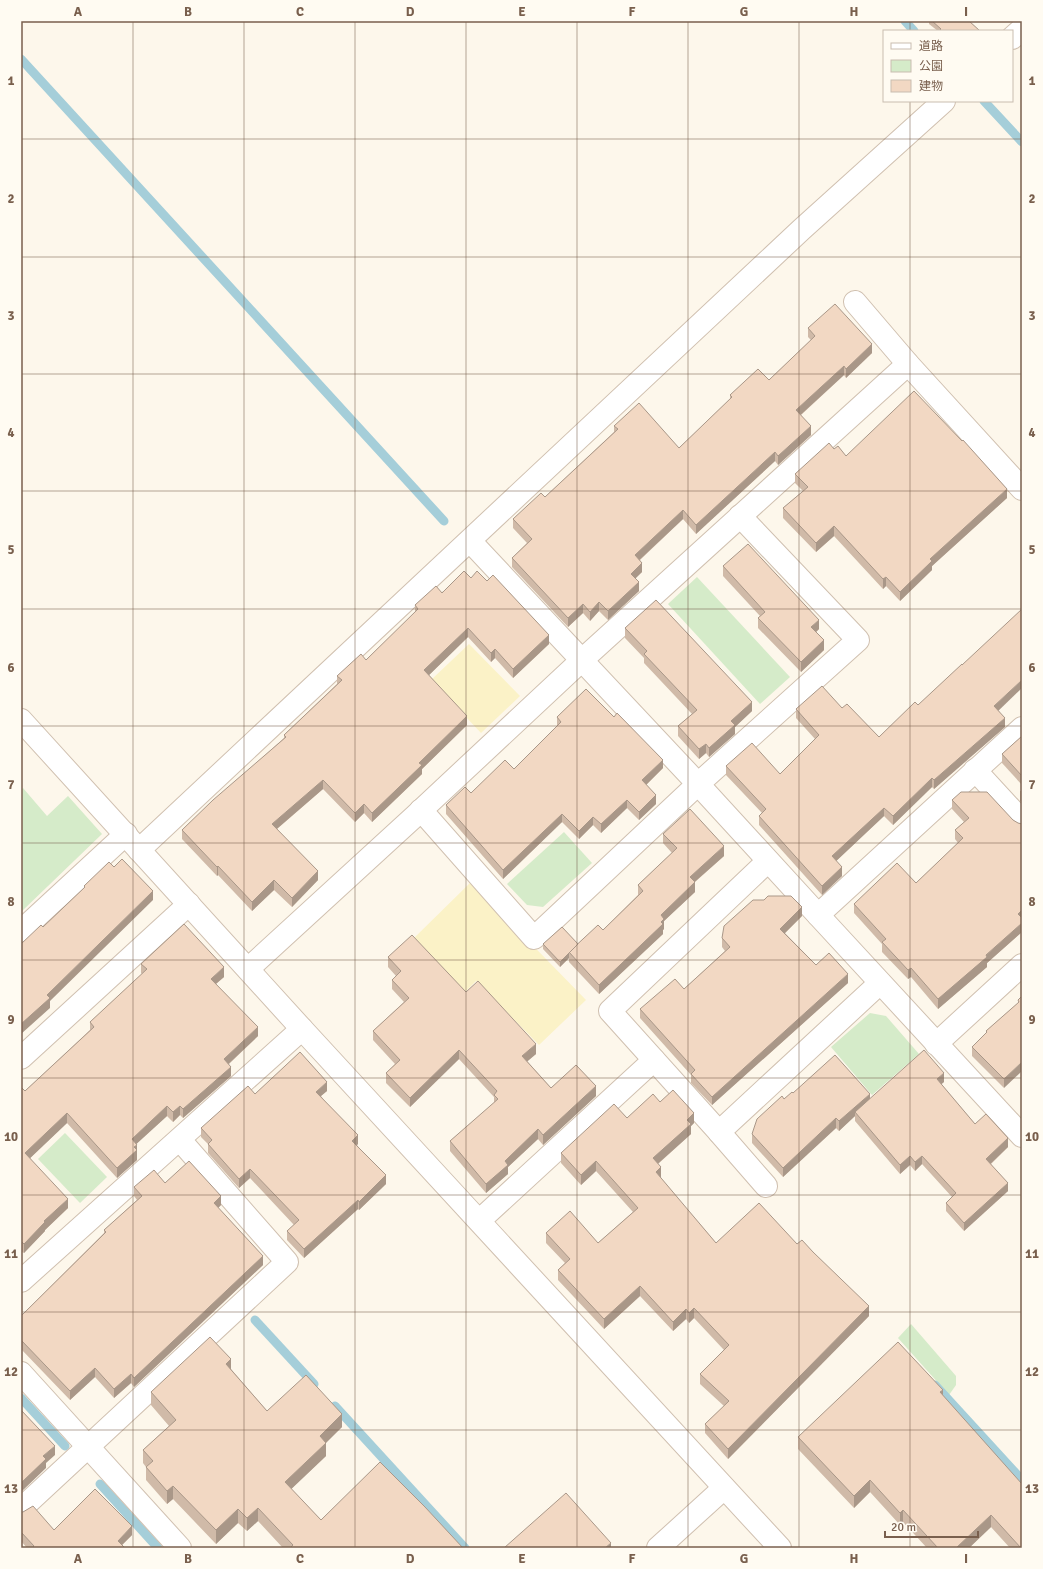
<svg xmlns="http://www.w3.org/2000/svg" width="1043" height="1569" viewBox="0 0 1043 1569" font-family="Signika,'Noto Sans JP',sans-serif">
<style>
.green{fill:#d5ebc9}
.sand{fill:#fbf2c7}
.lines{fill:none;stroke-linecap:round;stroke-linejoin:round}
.stream{stroke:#a5ced9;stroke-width:9}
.minor-casing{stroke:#d0c0b0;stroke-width:24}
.minor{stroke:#fff;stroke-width:22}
.wall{fill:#d0baa8}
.shaded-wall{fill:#a99788}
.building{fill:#f2d8c3;stroke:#a99788}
.grid{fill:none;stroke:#795f4d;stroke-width:1;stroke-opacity:0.55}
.neatline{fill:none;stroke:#795f4d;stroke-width:1.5}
.grid-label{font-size:13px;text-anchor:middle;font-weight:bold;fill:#795f4d}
</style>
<rect width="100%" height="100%" fill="#fdf7eb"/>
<g class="green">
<path d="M697 577 790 677 760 704 668 604Z"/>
<path d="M23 788 47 816 68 796 102 834 21 912V790Z"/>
<path d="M564 832 592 863 543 907 527 905 507 884Z"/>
<path d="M870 1013 886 1016 919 1054 872 1095 831 1047Z"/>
<path d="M65 1133 107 1177 80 1203 38 1159Z"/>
<path d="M911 1324 956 1376V1385L949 1395 898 1338Z"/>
</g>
<g class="sand">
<path d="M469 644 520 696 481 733 431 680Z"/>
<path d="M471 882 586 1000 539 1045 476 981 465 992 413 939Z"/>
</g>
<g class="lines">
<g class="stream">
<path d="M905 21 914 31"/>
<path d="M21 59 444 521"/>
<path d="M984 101 1022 142"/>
<path d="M255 1320 314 1384"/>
<path d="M935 1385 1022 1480"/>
<path d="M21 1398 65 1446"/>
<path d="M335 1406 465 1548"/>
<path d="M100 1484 158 1548"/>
</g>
<defs>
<g id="minor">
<path d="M1012 38 1022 29"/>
<path d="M855 302 908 364 1022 489"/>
<path d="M470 541 698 784 818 915 1022 1136"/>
<path d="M21 720 302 1029 780 1548"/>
<path d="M975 770 1022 821"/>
<path d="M421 810 534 938 698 784 858 640 740 516"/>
<path d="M139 850 802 229 944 101"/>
<path d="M768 861 610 1011 719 1132 880 983"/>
<path d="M818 915 1022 728"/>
<path d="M21 931 126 834"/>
<path d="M248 969 415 816 582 660 908 364"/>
<path d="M936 1044 1022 965"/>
<path d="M21 1058 189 904"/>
<path d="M719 1132 766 1186"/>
<path d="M480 1220 654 1060"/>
<path d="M21 1281 302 1029"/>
<path d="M21 1373 180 1548"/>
<path d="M21 1509 287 1262 180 1140"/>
<path d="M658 1548 724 1488"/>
</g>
</defs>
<use href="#minor" class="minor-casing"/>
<use href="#minor" class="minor"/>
</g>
<g class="wall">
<path d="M929 21H969L980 31H938L929 24Z"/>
<path d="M808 328 872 353 846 378 844 375 801 415 811 435 778 465 775 461 696 534 683 519 640 560 642 572 635 578 639 591 608 620 599 611 590 621 583 613 568 627 512 567V558L527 543 513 528V519L545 497 614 432V426L679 448 730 399V395L769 380 811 340 808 337Z"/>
<path d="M834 449 846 456 1007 498 932 566V570L900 601 886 586 883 589 834 536 816 552 783 518V508L803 491 795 483V474Z"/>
<path d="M723 566 819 629 816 632 824 650 801 672 758 628V618L760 616 723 576Z"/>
<path d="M471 578 549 644 513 678 495 658 491 662 468 637 429 675 467 725 422 769V774L372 822 364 813 355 822 323 789 277 829 318 880 292 907 274 890 252 911 218 875 217 876 182 839V830L284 738V735L337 684V676L366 660 415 613V605Z"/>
<path d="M625 628 752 711 735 727V734L709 757 706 753 699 759 678 736V726L692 714 644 663V658L625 638Z"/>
<path d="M918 705 999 711 1005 727 934 789 932 787 893 825 884 816 836 861 842 876 822 895 759 825V816L762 813 726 775V766L780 774 815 739 796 718V709L842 708 879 737Z"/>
<path d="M557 717 663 768 646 785 656 804 639 820 627 808 601 833 593 825 579 839 562 822 503 879 446 814V805L471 793 514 769 557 726Z"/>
<path d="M1022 736V785L1002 763V754Z"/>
<path d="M1020 791H1022V803L1020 801Z"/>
<path d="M952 800 1013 820 1018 823 1022 824V932L987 963V967L938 1009 911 977 908 979 882 952V944L854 913V904L916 883 958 843 955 839V830L964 822 952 809Z"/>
<path d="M663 834 724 856 695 882V892L664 921V929L663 930V934L599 994 569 962V958L560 967 543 949V944H578L603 930 638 895V885L672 853 663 843Z"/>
<path d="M802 916 785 933 816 965 848 983 712 1105 691 1083V1075L640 1018V1009L684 989 725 951 722 947V938Z"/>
<path d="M388 957 466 992 536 1054 527 1061 551 1088 596 1096 543 1145 538 1139 508 1167V1174L486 1193 450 1151V1141L494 1103V1097L459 1059 410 1107 386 1083V1073L395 1064 373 1040V1031L404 1002 392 989V980L396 976 388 967Z"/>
<path d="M141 964 224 977 216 984 258 1036 229 1064 231 1076 183 1118 180 1115 173 1122 167 1116 136 1144 137 1160 117 1178 67 1123 30 1158 68 1208 45 1230V1231L24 1253 22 1252 21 1253V1087L25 1091 90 1030V1022L142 974 141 973Z"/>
<path d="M1022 996 1004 1088 972 1056V1047L986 1033V1031L1018 1003V1000Z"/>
<path d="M944 1082 941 1084 975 1124 1008 1147 991 1164 1008 1191 964 1231 946 1211V1203L952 1197 922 1164 915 1171 910 1165 900 1174 855 1121V1116L839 1131 836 1128 783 1177 752 1143V1134L784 1099 793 1093 870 1099Z"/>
<path d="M327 1091 321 1096 358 1144 357 1145 386 1184 359 1210 358 1209 304 1258 287 1240V1231L294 1225 250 1178 239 1188 208 1153V1144L201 1137V1128L255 1094Z"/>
<path d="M660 1102 694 1123 691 1126V1134L658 1164 661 1177 660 1178 716 1243 797 1244 869 1316 728 1459 705 1433V1424L724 1406 700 1384V1374L724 1350 694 1318 689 1323 686 1319 673 1331 640 1296 604 1329 558 1280V1270L565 1263 546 1243V1233L598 1243 633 1212 596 1171 581 1185 561 1163V1153L627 1118Z"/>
<path d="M165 1183 221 1205 218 1208 263 1265 134 1387 131 1383 114 1398 95 1377 70 1400 21 1349V1316L104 1233V1230L137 1200 134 1196V1187Z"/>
<path d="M231 1369 267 1411 342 1427 326 1442V1456L291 1489 321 1520 463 1548H283L258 1521 247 1531 238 1523 216 1544 173 1499 167 1504 146 1480V1467L143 1463V1450L169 1426 151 1405V1392Z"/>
<path d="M943 1396 1022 1548H1010L991 1527 969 1548H927L903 1522 900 1525 870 1492 854 1508 798 1449V1437Z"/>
<path d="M21 1512 54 1530 132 1535 122 1545 125 1548H27L21 1541Z"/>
</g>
<g class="shaded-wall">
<path d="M872 344V353L846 378V369Z"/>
<path d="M844 366V375L796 419V410Z"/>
<path d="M811 426V435L778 465V456Z"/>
<path d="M775 452V461L696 534V525Z"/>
<path d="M1007 489V498L932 566V570L900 601V592L930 559Z"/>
<path d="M683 510V519L635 564V555Z"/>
<path d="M834 526V536L816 552V543Z"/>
<path d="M642 563V572L631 583V574Z"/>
<path d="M886 577V586L883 589V579Z"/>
<path d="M639 582V591L608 620V611Z"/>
<path d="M599 602V611L590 621V612Z"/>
<path d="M583 604V613L568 627V618Z"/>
<path d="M819 620V629L811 637V627Z"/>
<path d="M468 628V637L424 680V670Z"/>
<path d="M549 635V644L513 678V669Z"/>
<path d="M824 640V650L801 672V662Z"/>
<path d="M495 649V658L491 662V653Z"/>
<path d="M1022 680V688L994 715V706Z"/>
<path d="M752 702V711L735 727V734L709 757V748L731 721Z"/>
<path d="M467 716V725L422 769V774L372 822V813L419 763Z"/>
<path d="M1005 718V727L934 789V780Z"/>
<path d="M706 744V753L699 759V749Z"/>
<path d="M663 760V768L642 789V780Z"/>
<path d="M932 778V787L893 825V816Z"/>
<path d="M323 780V789L272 833V824Z"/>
<path d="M656 795V804L639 820V812Z"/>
<path d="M627 800V808L601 833V824Z"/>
<path d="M364 804V813L355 822V813Z"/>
<path d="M884 808V816L832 865V856Z"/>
<path d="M562 814V822L503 879V870Z"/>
<path d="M593 817V825L579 839V831Z"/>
<path d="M724 846V856L690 886V877Z"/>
<path d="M218 866V875L217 876V867Z"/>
<path d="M842 867V876L822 895V886Z"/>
<path d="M318 871V880L292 907V898Z"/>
<path d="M274 880V890L252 911V902Z"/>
<path d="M695 882V892L664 921V929L663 930V934L599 994V985L661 915Z"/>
<path d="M153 891V900L50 1001V1008L21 1034V1024L47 995Z"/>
<path d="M802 907V916L780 938V929Z"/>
<path d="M1022 910V920L1018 914Z"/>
<path d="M1022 923V932L987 963V967L938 1009V999Z"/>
<path d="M569 953V958L560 967V962Z"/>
<path d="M224 967V977L211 988V979Z"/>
<path d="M911 968V977L908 979V970Z"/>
<path d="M848 974V983L712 1105V1097Z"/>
<path d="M258 1027V1036L224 1068V1059Z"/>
<path d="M536 1044V1054L522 1066V1056Z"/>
<path d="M459 1050V1059L410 1107V1098Z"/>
<path d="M1022 1062V1071L1004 1088V1079Z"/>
<path d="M231 1067V1076L183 1118V1109Z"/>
<path d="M944 1073V1082L937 1088V1079Z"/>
<path d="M327 1082V1091L316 1100V1092Z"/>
<path d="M596 1086V1096L543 1145V1135Z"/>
<path d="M870 1094V1103L855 1112V1116L839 1131V1121Z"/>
<path d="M167 1106V1116L132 1148V1139Z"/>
<path d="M180 1106V1115L173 1122V1112Z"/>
<path d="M67 1113V1123L25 1163V1153Z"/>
<path d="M694 1113V1123L691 1126V1134L653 1168V1158L687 1120Z"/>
<path d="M836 1118V1128L783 1177V1168Z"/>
<path d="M538 1129V1139L508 1167V1174L486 1193V1184L505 1161Z"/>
<path d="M358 1135V1144L352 1149V1141Z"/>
<path d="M1008 1138V1147L986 1168V1159Z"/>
<path d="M137 1145V1160L117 1178V1168L134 1147Z"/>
<path d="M910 1156V1165L900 1174V1165Z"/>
<path d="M922 1156V1164L915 1171V1162Z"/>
<path d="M596 1161V1171L581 1185V1175Z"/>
<path d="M661 1167V1177L656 1182V1172Z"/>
<path d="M250 1169V1178L239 1188V1179Z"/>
<path d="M386 1175V1184L359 1210V1202Z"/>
<path d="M1008 1183V1191L964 1231V1223Z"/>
<path d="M221 1196V1205L214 1212V1203Z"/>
<path d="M68 1199V1208L45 1230V1231L24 1253V1244L44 1221Z"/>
<path d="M358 1200V1209L304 1258V1249Z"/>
<path d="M22 1242V1252L21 1253V1244Z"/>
<path d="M263 1256V1265L134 1387V1378Z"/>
<path d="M640 1286V1296L604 1329V1319Z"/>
<path d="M869 1306V1316L728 1459V1449Z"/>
<path d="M694 1308V1318L689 1323V1313Z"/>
<path d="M686 1309V1319L673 1331V1322Z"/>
<path d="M231 1359V1372L226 1364Z"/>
<path d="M95 1368V1377L70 1400V1391Z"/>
<path d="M131 1374V1383L114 1398V1389Z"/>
<path d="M943 1390V1402L940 1392Z"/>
<path d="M342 1414V1427L320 1449V1436Z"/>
<path d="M326 1443V1456L285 1495V1482Z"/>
<path d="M55 1446V1455L46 1463V1468L21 1492V1483L43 1456Z"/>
<path d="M870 1480V1492L854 1508V1496Z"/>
<path d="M173 1486V1499L167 1504V1491Z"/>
<path d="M258 1508V1521L247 1531V1518Z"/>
<path d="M238 1509V1523L216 1544V1530Z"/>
<path d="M903 1510V1522L900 1525V1513Z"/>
<path d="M991 1515V1527L969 1548H956Z"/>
<path d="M132 1526V1535L119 1548 118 1541Z"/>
<path d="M611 1543V1548H605Z"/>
</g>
<g class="building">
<path d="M932 21H969L980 31H939L941 29Z"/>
<path d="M835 304 872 344 846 369 844 366 796 410 811 426 778 456 775 452 696 525 683 510 635 555 642 563 631 574 639 582 608 611 599 602 590 612 583 604 568 618 512 558 532 539 513 519 541 493 545 497 618 429 614 426 639 403 679 448 732 397 730 395 758 369 769 380 815 336 808 328Z"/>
<path d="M914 391 962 441 963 440 1007 489 930 559 932 561 900 592 886 577 883 579 834 526 816 543 783 508 808 487 795 474 829 443 834 449 838 446 846 456Z"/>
<path d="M748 544 819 620 811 627 824 640 801 662 758 618 765 612 723 566Z"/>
<path d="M464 571 471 578 477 571 487 581 493 575 549 635 513 669 495 649 491 653 468 628 424 670 467 716 419 763 422 765 372 813 364 804 355 813 323 780 272 824 318 871 292 898 274 880 252 902 218 866 217 867 182 830 213 800 286 737 284 735 342 680 337 676 361 654 366 660 418 609 415 605 436 586 442 593Z"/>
<path d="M656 600 752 702 731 721 735 725 709 748 706 744 699 749 678 726 697 710 644 654 647 651 625 628Z"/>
<path d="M1022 609V680L994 706 1005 718 934 780 932 778 893 816 884 808 832 856 842 867 822 886 759 816 766 809 726 766 752 743 780 774 819 735 796 709 822 686 842 708 847 704 879 737 915 702 918 705 962 664V665Z"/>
<path d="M586 689 614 717 617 713 663 760 642 780 656 795 639 812 627 800 601 824 593 817 579 831 562 814 503 870 446 805 465 787 471 793 505 760 514 769 561 722 557 717Z"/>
<path d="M1022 736V776L1002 754Z"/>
<path d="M961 792H987L1013 820 1018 823 1022 824V910L1018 914 1022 918V923L986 955 987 957 938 999 911 968 908 970 882 942 886 939 854 904 897 863 916 883 963 838 955 830 969 818 952 800Z"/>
<path d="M690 809 724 846 690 877 695 882 661 915 664 919 661 922 663 924 599 985 569 952 598 925 603 930 643 891 638 885 677 848 663 834Z"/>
<path d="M122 859 153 891 47 995 50 998 21 1024V944L41 925 43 927 85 887 84 886 109 862 114 867Z"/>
<path d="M768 896H791L802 907 780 929 816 965 829 953 848 974 712 1097 691 1074 695 1070 640 1009 675 979 684 989 730 947 722 938 724 926 753 900H764Z"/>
<path d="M184 924 224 967 211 979 258 1027 224 1059 231 1067 183 1109 180 1106 173 1112 167 1106 132 1139 137 1145 134 1147 137 1150 117 1168 67 1113 25 1153 68 1199 44 1221 45 1222 24 1244 22 1242 21 1244V1087L25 1091 94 1027 90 1022 147 969 141 964Z"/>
<path d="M562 927 578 944 560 962 543 944Z"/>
<path d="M412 935 466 992 478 981 536 1044 522 1056 551 1088 576 1065 596 1086 543 1135 538 1129 505 1161 508 1165 486 1184 450 1141 498 1099 494 1095 497 1091 459 1050 410 1098 386 1073 400 1060 373 1031 409 998 392 980 401 971 388 957Z"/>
<path d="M1022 996V1062L1004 1079 972 1047 987 1032 986 1031 1019 1002 1018 1000Z"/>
<path d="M924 1050 944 1073 937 1079 975 1124 986 1114 1008 1138 986 1159 1008 1183 964 1223 946 1203 956 1193 922 1156 915 1162 910 1156 900 1165 855 1112Z"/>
<path d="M300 1052 327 1082 316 1092 358 1135 352 1141 386 1175 359 1202 358 1200 304 1249 287 1231 299 1220 250 1169 239 1179 208 1144 212 1140 201 1128 248 1086 255 1094Z"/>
<path d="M835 1055 870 1094 839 1121 836 1118 783 1168 752 1134 757 1119 782 1096 784 1099 792 1092 793 1093Z"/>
<path d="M673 1090 694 1113 687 1120 691 1124 653 1158 661 1167 656 1172 716 1243 759 1203 797 1244 802 1240 813 1252 869 1306 728 1449 705 1424 729 1401 700 1374 729 1345 694 1308 689 1313 686 1309 673 1322 640 1286 604 1319 558 1270 570 1259 546 1233 570 1211 598 1243 638 1208 596 1161 581 1175 561 1153 614 1104 627 1118 653 1094 660 1102Z"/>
<path d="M189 1161 221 1196 214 1203 263 1256 134 1378 131 1374 114 1389 95 1368 70 1391 21 1340V1316L106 1232 104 1230 142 1196 134 1187 154 1170 165 1183Z"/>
<path d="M210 1337 231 1359 226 1364 267 1411 306 1375 342 1414 320 1436 326 1443 285 1482 321 1520 380 1462 425 1507 463 1548H290L293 1545 258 1508 247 1518 238 1509 216 1530 173 1486 167 1491 146 1467 153 1461 143 1450 176 1420 151 1392Z"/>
<path d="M898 1342 943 1390 940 1392 1022 1484V1548H1021L991 1515 956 1548H938L903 1510 900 1513 870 1480 854 1496 798 1437Z"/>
<path d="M21 1410 55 1446 43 1456 46 1459 21 1483Z"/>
<path d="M95 1489 132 1526 118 1541 125 1548H32L34 1546 21 1532V1512H23L33 1506 54 1530Z"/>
<path d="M566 1493 611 1543 605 1548H504Z"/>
</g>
<path class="grid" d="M133 21V1548M244 21V1548M355 21V1548M466 21V1548M577 21V1548M688 21V1548M799 21V1548M910 21V31M910 101V1548M21 139H1022M21 257H1022M21 374H1022M21 491H1022M21 609H1022M21 726H1022M21 843H1022M21 960H1022M21 1078H1022M21 1195H1022M21 1312H1022M21 1430H1022"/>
<rect width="1043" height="1569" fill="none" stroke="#fffbf2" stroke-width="44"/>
<rect x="883" y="30" width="130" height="72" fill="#fffbf2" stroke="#c9bdb0"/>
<rect x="891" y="43" width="20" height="6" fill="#ffffff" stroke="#c9bdb0"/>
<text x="919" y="50" font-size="12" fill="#795f4d">道路</text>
<rect x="891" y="60" width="20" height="12" fill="#d5ebc9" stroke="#c9bdb0"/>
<text x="919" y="70" font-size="12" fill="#795f4d">公園</text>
<rect x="891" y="80" width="20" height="12" fill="#f2d8c3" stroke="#c9bdb0"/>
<text x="919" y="90" font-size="12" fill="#795f4d">建物</text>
<path d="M885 1531v6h93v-6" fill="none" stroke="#795f4d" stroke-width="2"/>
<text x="891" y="1531" font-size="12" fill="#795f4d" stroke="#fffbf2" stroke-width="3" paint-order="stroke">20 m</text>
<rect x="22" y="22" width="999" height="1525" class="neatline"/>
<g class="grid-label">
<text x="78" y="16">A</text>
<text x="188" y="16">B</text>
<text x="300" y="16">C</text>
<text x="410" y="16">D</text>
<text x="522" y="16">E</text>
<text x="632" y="16">F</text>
<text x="744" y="16">G</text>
<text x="854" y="16">H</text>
<text x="966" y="16">I</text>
<text x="11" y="85">1</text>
<text x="1032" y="85">1</text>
<text x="11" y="203">2</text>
<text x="1032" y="203">2</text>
<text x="11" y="320">3</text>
<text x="1032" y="320">3</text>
<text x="11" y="437">4</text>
<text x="1032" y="437">4</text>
<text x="11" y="554">5</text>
<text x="1032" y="554">5</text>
<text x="11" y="672">6</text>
<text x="1032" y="672">6</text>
<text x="11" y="789">7</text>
<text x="1032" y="789">7</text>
<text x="11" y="906">8</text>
<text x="1032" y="906">8</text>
<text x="11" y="1024">9</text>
<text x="1032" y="1024">9</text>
<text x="11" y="1141">10</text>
<text x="1032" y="1141">10</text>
<text x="11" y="1258">11</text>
<text x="1032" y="1258">11</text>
<text x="11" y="1376">12</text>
<text x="1032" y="1376">12</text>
<text x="11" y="1493">13</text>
<text x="1032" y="1493">13</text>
<text x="78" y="1563">A</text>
<text x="188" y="1563">B</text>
<text x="300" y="1563">C</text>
<text x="410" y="1563">D</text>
<text x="522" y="1563">E</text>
<text x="632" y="1563">F</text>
<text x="744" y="1563">G</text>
<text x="854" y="1563">H</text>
<text x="966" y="1563">I</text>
</g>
</svg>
